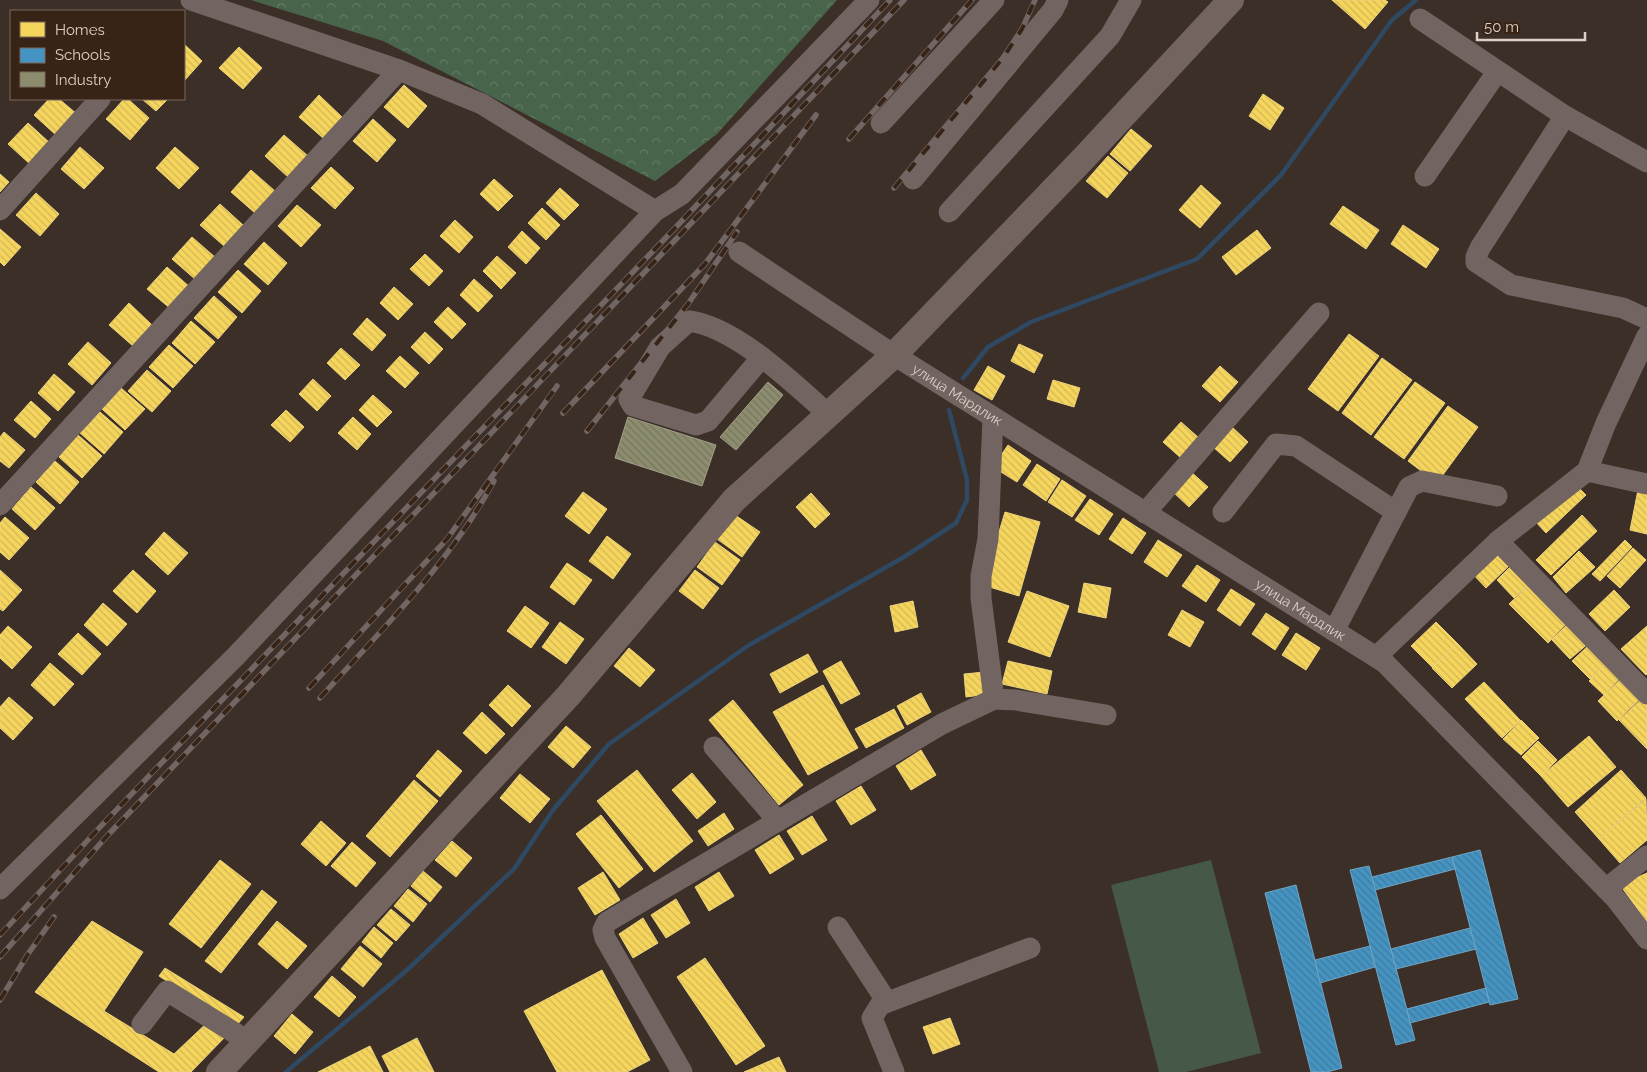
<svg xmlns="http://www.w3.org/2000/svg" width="1647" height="1072" viewBox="0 0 1647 1072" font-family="Raleway,sans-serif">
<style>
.forest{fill:url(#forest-crowns)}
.garden{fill:#465846}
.homes{fill:url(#homes-back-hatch);stroke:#eed37c}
.schools{fill:url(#schools-back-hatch);stroke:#71a5c4}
.industry{fill:url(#industry-back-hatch);stroke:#a4a088}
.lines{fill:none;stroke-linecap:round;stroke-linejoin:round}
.stream{stroke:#2f4963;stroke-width:4.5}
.minor{stroke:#726561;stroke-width:21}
.major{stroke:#74645f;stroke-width:26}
.rail-casing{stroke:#716663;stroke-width:5.5}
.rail{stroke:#382416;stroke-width:4;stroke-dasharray:11;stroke-linecap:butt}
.labels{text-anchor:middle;stroke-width:5;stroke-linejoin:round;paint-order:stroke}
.street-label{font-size:14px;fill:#ddcfc6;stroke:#382416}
</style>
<defs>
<pattern id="forest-crowns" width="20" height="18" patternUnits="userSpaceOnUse" patternTransform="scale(1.25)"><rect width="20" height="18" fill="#48654b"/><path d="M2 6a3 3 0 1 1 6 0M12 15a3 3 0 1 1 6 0" fill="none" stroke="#627a63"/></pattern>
<pattern id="homes-back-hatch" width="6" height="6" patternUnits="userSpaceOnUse" patternTransform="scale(1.25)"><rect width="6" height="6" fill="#f6d55c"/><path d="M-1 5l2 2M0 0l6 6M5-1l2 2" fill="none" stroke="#d2b755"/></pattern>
<pattern id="schools-back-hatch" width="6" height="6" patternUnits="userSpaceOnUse" patternTransform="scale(1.25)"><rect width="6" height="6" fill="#4393c3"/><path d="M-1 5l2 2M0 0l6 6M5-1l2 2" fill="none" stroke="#437a9a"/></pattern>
<pattern id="industry-back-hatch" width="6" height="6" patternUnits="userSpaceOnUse" patternTransform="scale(1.25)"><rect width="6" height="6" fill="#8c8c6e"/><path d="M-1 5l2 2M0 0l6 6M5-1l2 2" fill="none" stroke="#76755f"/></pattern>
</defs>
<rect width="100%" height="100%" fill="#3b2f28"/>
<path class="forest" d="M251 0H837L717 134 655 181 383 41Z"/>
<path class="garden" d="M1211 860 1261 1053 1186 1072H1159L1111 885Z"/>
<g class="homes">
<path d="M1332 0H1385L1388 2 1365 29Z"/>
<path d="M184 44 202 61 184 81Z"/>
<path d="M239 47 262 68 243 89 219 68Z"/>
<path d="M404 85 427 106 408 128 384 107Z"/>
<path d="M1263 94 1284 108 1270 130 1249 116Z"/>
<path d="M319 95 342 117 323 138 299 117Z"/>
<path d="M49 99H59L77 114 57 136 34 115Z"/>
<path d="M124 99H128L149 118 130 140 106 119Z"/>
<path d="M142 99H168L156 111Z"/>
<path d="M373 119 396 140 377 162 353 141Z"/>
<path d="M28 123 51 144 32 166 8 144Z"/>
<path d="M1131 129 1152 146 1130 171 1110 154Z"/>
<path d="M284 135 308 156 288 177 265 156Z"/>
<path d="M80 147 104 168 84 189 61 169Z"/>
<path d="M175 147 199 168 179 189 156 168Z"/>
<path d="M1108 156 1128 173 1107 198 1086 181Z"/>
<path d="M331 167 354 188 335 209 311 188Z"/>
<path d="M251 170 275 191 255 213 231 192Z"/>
<path d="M0 174 9 182 0 192Z"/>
<path d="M494 179 513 196 498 211 480 194Z"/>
<path d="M1201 185 1221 203 1200 228 1179 210Z"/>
<path d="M560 188 579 205 564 220 546 203Z"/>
<path d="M36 193 59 214 40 236 16 215Z"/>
<path d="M220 204 243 225 224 246 200 225Z"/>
<path d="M297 205 321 225 301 247 278 226Z"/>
<path d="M1343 206 1379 230 1366 249 1330 224Z"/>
<path d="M542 208 560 225 546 240 528 223Z"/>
<path d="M455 220 473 237 459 253 440 236Z"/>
<path d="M1403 225 1439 249 1426 268 1391 244Z"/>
<path d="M0 229 21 247 4 266 0 262Z"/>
<path d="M1257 230 1271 248 1236 275 1222 257Z"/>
<path d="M522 231 540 248 526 264 508 247Z"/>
<path d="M192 237 216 258 196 280 172 259Z"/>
<path d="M264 242 287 263 268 285 244 264Z"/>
<path d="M425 254 443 271 429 286 410 269Z"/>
<path d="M497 256 516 273 501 289 483 271Z"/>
<path d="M167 267 191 288 171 309 147 289Z"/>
<path d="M238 270 261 291 242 313 218 292Z"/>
<path d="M474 279 493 296 478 312 460 295Z"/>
<path d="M394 287 413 304 398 320 380 303Z"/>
<path d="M214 296 237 317 218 339 194 318Z"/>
<path d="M129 303 152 325 133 346 109 325Z"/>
<path d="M448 307 466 324 452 339 434 322Z"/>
<path d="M367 318 386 335 372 351 353 334Z"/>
<path d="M191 321 215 342 195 364 172 343Z"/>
<path d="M425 332 443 349 429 364 411 347Z"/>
<path d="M1349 334 1379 356 1338 411 1308 389Z"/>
<path d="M88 342 111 363 92 385 68 364Z"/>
<path d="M1019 344 1043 355 1034 373 1011 361Z"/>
<path d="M169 345 193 366 173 388 149 367Z"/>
<path d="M341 348 360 365 345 380 327 363Z"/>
<path d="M400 356 419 373 405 388 386 371Z"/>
<path d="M1382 358 1412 380 1371 435 1342 413Z"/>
<path d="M988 366 1005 376 992 400 974 390Z"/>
<path d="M1220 366 1238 382 1220 402 1202 386Z"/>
<path d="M147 370 171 391 152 412 128 391Z"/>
<path d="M54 374 75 392 58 411 38 393Z"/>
<path d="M313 379 331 396 317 411 299 394Z"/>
<path d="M1053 380 1080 388 1074 407 1047 399Z"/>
<path d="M1415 382 1445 403 1404 459 1374 437Z"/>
<path d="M121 388 145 409 125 430 102 409Z"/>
<path d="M373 395 392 412 377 427 359 410Z"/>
<path d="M31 401 51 419 35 438 14 420Z"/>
<path d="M1448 406 1478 427 1437 483 1408 461Z"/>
<path d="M286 410 304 427 290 442 271 425Z"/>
<path d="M100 412 123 432 104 454 80 433Z"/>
<path d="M353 417 371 434 357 450 338 433Z"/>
<path d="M1181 422 1199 438 1181 458 1163 442Z"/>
<path d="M1231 426 1248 442 1230 462 1212 446Z"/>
<path d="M4 432 25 450 9 468 0 461V437Z"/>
<path d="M78 435 102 456 82 478 59 457Z"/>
<path d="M1008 445 1031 461 1017 482 993 467Z"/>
<path d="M55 461 79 482 60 504 36 482Z"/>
<path d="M1037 464 1060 479 1046 501 1023 485Z"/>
<path d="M1190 471 1208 487 1189 507 1172 491Z"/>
<path d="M1062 480 1086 496 1072 517 1048 502Z"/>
<path d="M1574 483 1586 495 1546 533 1535 521Z"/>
<path d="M31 487 55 508 35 530 12 509Z"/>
<path d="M1638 490 1647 492V534L1630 530Z"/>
<path d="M583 492 607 509 589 534 565 516Z"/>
<path d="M811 493 830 514 815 528 796 507Z"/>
<path d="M1090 499 1113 514 1099 535 1075 520Z"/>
<path d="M1005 512 1040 522 1019 596 983 585Z"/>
<path d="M735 515 760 532 742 557 717 539Z"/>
<path d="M1582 515 1597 531 1551 575 1536 560Z"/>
<path d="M5 517 29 538 9 560 0 552V523Z"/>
<path d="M1123 518 1146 533 1132 554 1109 539Z"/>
<path d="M164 532 188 553 168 575 145 554Z"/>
<path d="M607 536 631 554 613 579 589 561Z"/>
<path d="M1158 540 1182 555 1167 577 1144 562Z"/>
<path d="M1625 540 1632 547 1600 581 1592 574Z"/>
<path d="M715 542 740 560 722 585 697 567Z"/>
<path d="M1496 545 1513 562 1486 588 1470 571Z"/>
<path d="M1633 548 1646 560 1620 588 1607 576Z"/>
<path d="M1579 551 1595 567 1566 593 1553 577Z"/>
<path d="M567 563 592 580 574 605 550 587Z"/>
<path d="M1514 563 1532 582 1514 598 1497 580Z"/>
<path d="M1197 565 1220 580 1206 602 1182 586Z"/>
<path d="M0 570 22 590 3 611 0 609Z"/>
<path d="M133 570 156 591 137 613 113 591Z"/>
<path d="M695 570 719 588 703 609 679 591Z"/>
<path d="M1532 582 1570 620 1548 643 1509 604Z"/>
<path d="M1084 583 1111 588 1106 618 1078 612Z"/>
<path d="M1231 589 1255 604 1240 626 1217 610Z"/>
<path d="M1614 590 1630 607 1605 631 1589 614Z"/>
<path d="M1027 591 1069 606 1050 657 1008 642Z"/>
<path d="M913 601 918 627 895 632 890 606Z"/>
<path d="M103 603 127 624 107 646 84 625Z"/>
<path d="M525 606 549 623 531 648 507 631Z"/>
<path d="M1182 610 1204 622 1190 647 1168 635Z"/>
<path d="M1266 613 1289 628 1275 650 1252 634Z"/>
<path d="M1571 621 1590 642 1570 659 1552 640Z"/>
<path d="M560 622 584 639 566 664 542 647Z"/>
<path d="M1436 622 1457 643 1432 667 1411 646Z"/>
<path d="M8 626 32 647 12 669 0 658V635Z"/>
<path d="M1647 626V674L1646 675 1621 649Z"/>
<path d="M78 633 101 654 82 675 58 654Z"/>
<path d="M1296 633 1320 648 1306 670 1282 655Z"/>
<path d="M1457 643 1477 664 1452 688 1432 668Z"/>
<path d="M1591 643 1609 661 1590 679 1572 661Z"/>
<path d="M629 648 655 670 640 687 614 666Z"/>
<path d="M808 654 818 672 780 693 770 674Z"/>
<path d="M841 661 860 694 841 704 823 671Z"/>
<path d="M1008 661 1052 671 1047 694 1002 684Z"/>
<path d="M1609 661 1623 675 1604 695 1589 681Z"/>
<path d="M50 663 74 684 54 706 31 685Z"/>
<path d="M985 672 988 694 966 697 964 674Z"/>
<path d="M1624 676 1643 696 1617 721 1598 701Z"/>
<path d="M1484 682 1520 720 1502 738 1465 699Z"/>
<path d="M508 685 531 706 512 727 489 705Z"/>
<path d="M823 685 858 748 808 775 773 712Z"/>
<path d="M921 693 931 712 907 725 897 706Z"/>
<path d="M9 697 33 718 13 740 0 728V707Z"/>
<path d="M1644 697 1647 700V749L1619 720Z"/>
<path d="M733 700 803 785 779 805 709 720Z"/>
<path d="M894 709 904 728 866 748 855 729Z"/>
<path d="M482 712 505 734 486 754 463 733Z"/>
<path d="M1521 720 1539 738 1521 755 1503 739Z"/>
<path d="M566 726 591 747 573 768 548 747Z"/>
<path d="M1589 736 1616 767 1568 807 1541 776Z"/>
<path d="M1538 741 1557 760 1541 776 1522 757Z"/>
<path d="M438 750 462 771 440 797 416 776Z"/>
<path d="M921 750 936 775 911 790 896 766Z"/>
<path d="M637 770 693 841 654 872 597 801Z"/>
<path d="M1621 770 1646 798 1599 839 1575 812Z"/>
<path d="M692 773 716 802 697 819 672 790Z"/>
<path d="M520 774 550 799 530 823 500 798Z"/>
<path d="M414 780 438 801 390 857 366 836Z"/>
<path d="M861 786 876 810 851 825 836 801Z"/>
<path d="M1646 799 1647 840 1620 863 1599 839Z"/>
<path d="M724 813 734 829 708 846 698 831Z"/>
<path d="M601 815 643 869 619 888 576 834Z"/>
<path d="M812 816 827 840 802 855 787 831Z"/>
<path d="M321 821 346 843 326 866 301 844Z"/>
<path d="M779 835 794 859 770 874 755 850Z"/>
<path d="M452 841 472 858 456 877 435 860Z"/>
<path d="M352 842 376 863 356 887 331 866Z"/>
<path d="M220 860 251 884 201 948 169 924Z"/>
<path d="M423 871 442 887 430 902 411 886Z"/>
<path d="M603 872 620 900 595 915 578 888Z"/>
<path d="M719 872 734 896 709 911 695 887Z"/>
<path d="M1647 873V922L1620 885Z"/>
<path d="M408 889 427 904 413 922 394 906Z"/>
<path d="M262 890 277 902 221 973 205 961Z"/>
<path d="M676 899 690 923 666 938 651 915Z"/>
<path d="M391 909 410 925 396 941 377 925Z"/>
<path d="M643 918 658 943 633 958 619 934Z"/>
<path d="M92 921 143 952 104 1011 174 1054 210 1020 226 1036 191 1072H159L35 992Z"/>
<path d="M277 921 307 946 287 969 258 944Z"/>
<path d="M374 927 393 943 381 958 362 942Z"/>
<path d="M360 946 382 964 363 987 341 969Z"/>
<path d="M705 958 765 1046 736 1065 677 977Z"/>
<path d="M165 968 244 1017 236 1026 159 976Z"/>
<path d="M602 970 650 1060 627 1072H557L524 1011Z"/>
<path d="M332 976 356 997 339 1017 314 997Z"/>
<path d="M292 1014 313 1032 295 1054 274 1036Z"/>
<path d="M950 1018 960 1044 933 1054 923 1027Z"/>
<path d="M417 1038 434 1072H390L382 1056Z"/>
<path d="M370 1046 383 1072H318Z"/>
<path d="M779 1057 786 1072H744Z"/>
</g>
<g class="schools">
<path d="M1480 850 1518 999 1490 1005 1452 857Z"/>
<path d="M1452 857 1455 869 1375 890 1372 877Z"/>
<path d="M1369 866 1415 1040 1396 1045 1350 870Z"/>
<path d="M1296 885 1342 1068 1327 1072H1311L1265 893Z"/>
<path d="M1470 928 1476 949 1396 969 1391 949Z"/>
<path d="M1370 946 1375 967 1320 983 1315 960Z"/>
<path d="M1486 988 1489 1002 1410 1023 1407 1009Z"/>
</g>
<g class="industry">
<path d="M768 382 783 395 736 450 720 437Z"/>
<path d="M628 417 716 445 702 486 615 458Z"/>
</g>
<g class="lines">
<g class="stream">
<path d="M963 378 988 347 1031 322 1197 259 1281 175 1392 20 1416 0"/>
<path d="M286 1072 407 970 514 869 553 810 609 744 749 645 904 557 956 523 967 500V480L949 410"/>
</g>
<g class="minor">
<path d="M191 0 399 70 482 104 655 211"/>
<path d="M1420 19 1565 116 1647 162"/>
<path d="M1565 116 1480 248 1476 257V262L1511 285 1623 308 1647 319"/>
<path d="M881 123 994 0"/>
<path d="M1425 176 1497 72"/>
<path d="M913 179 1053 10 1058 0"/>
<path d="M0 210 100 99"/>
<path d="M949 212 1110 36 1131 0"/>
<path id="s1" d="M739 252 894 355 1384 662 1616 899 1647 939"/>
<path d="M762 357 708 421 696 425 633 406 629 399 660 347 689 321C736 327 793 383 828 414"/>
<path d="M993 417 988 539 981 576V598L994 699"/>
<path d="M1587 471 1647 484"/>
<path d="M0 505 399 70"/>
<path d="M1223 512 1276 444 1296 446 1396 512"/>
<path d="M1145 513 1319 313"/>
<path d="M1498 541 1647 694"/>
<path d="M1334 631 1409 487 1422 481 1497 496"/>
<path d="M1376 657 1498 541 1587 471 1606 423 1647 336"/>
<path d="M714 747 778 821"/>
<path d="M0 889 235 657 655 211 682 194 869 0"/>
<path d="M1606 889 1647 856"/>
<path d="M838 927 887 1002"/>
<path d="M142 1024 167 991 248 1041"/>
<path d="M682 1072 605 938 603 930 607 922 942 724 994 699 1016 700 1106 715"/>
<path d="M894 1072 872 1018 880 1005 1030 948"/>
</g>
<path class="major" d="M219 1072 568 696 734 500 894 355 1082 160 1231 0"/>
<defs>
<g id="rail">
<path d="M849 139 972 0"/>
<path d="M894 188 1003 58 1022 29 1035 0"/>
<path d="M563 413 705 264 816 115"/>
<path d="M587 431 688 304 737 232"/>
<path d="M309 688 447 539 557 386"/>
<path d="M320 698C382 629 450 563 494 481"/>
<path d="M0 935 100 827 677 226 890 0"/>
<path d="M0 957 107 836 904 0"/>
<path d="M0 1000 28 954 54 917"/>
</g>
</defs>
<use href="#rail" class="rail-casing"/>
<use href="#rail" class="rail"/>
</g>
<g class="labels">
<g class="street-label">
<text dy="5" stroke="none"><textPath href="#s1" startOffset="261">улица Мардлик</textPath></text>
<text dy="5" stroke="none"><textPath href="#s1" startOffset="666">улица Мардлик</textPath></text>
</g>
</g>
<rect x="10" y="10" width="175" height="90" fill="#382416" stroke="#7a685c"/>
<rect x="20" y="22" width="25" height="15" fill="#f6d55c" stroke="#7a685c"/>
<text x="55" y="35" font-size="15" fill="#ddcfc6">Homes</text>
<rect x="20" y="48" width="25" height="15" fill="#4393c3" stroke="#7a685c"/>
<text x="55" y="60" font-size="15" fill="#ddcfc6">Schools</text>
<rect x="20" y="72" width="25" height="15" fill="#8c8c6e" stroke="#7a685c"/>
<text x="55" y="85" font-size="15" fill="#ddcfc6">Industry</text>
<path d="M1477 32v8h108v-8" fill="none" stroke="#ddcfc6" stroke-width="2.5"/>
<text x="1484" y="32" font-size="15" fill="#ddcfc6" stroke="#382416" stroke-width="4" paint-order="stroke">50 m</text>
</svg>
